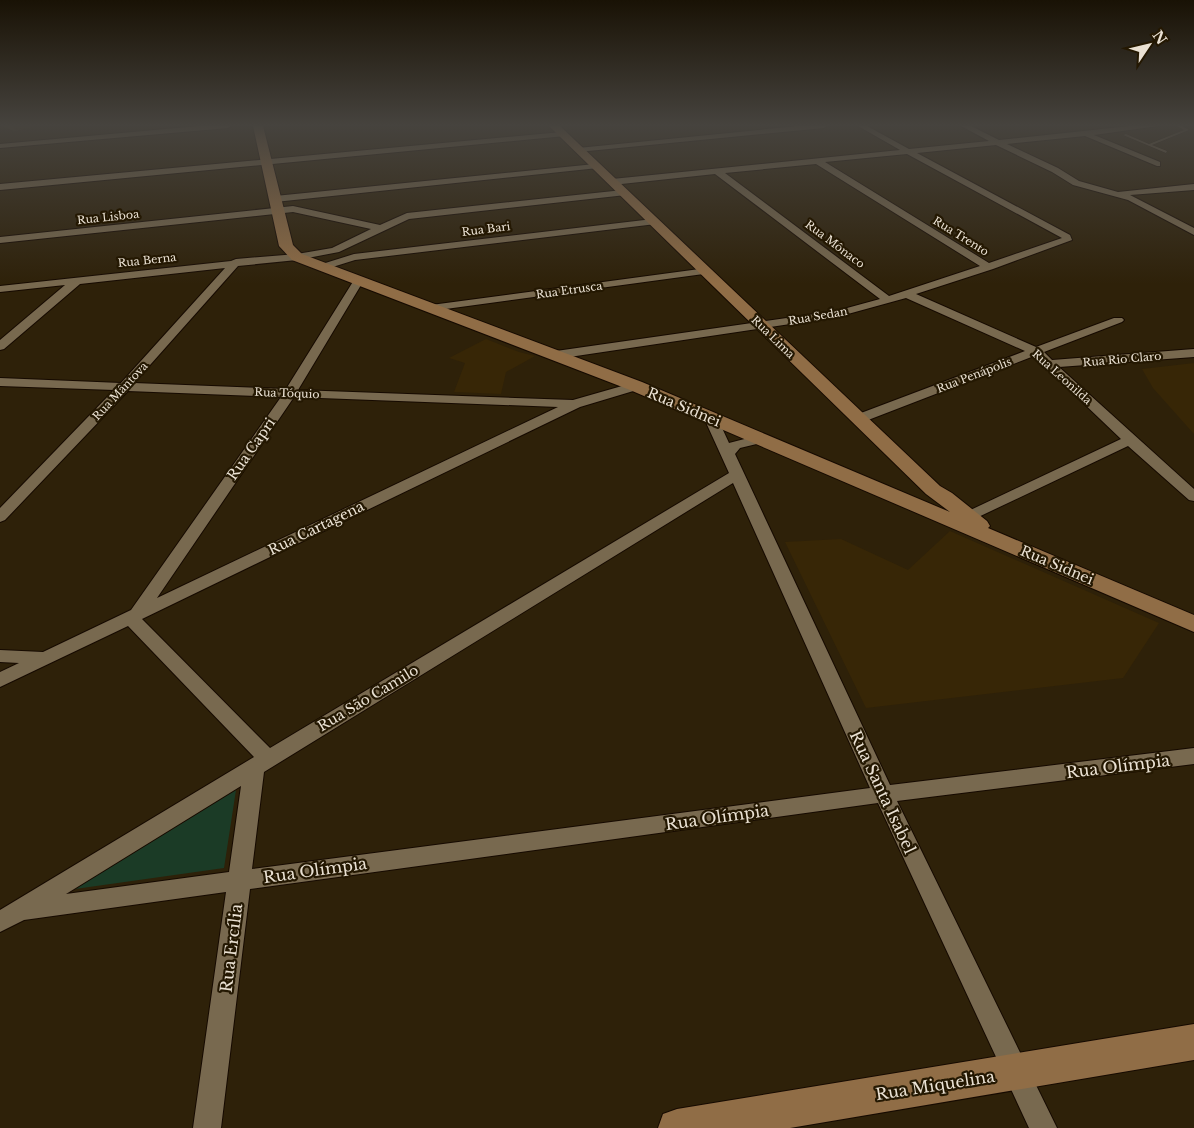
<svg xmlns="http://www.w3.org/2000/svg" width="1194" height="1128" viewBox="0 0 1194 1128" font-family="'Libre Baskerville',serif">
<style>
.built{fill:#372606}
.green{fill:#1b3b26}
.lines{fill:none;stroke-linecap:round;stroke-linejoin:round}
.lane-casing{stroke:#160a00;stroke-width:1}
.street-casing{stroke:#160a00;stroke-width:2}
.secondary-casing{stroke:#160a00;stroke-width:2}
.lane{fill:#78694f;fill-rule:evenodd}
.street{fill:#78694f;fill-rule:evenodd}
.secondary{fill:#906d46;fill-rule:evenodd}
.wall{fill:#564219}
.shaded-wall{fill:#3f2e0a}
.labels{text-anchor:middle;stroke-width:4.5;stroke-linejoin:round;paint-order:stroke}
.far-street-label{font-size:11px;fill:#eae1d3;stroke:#241802}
.street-label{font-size:14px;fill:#eae1d3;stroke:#241802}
.near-street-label{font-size:16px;fill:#eae1d3;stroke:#241802}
</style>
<rect width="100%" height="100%" fill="#2e2109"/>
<g class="built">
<path d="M486 339 519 352 535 356 506 372 501 394 454 392 465 363 449 358Z"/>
<path d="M1194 363V434L1153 388 1142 369Z"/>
<path d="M950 531 1159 623 1123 678 866 708 785 542 841 539 908 570Z"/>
</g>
<path class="green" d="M236 790 224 868 75 889Z"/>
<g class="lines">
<defs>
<path id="lane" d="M1177 126H1182L1189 130 1152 145 1167 151 1166 153 1123 135 1126 134 1149 144 1184 130Z"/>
<g id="street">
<path d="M199 126H231L228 128 0 148V144Z"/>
<path d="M798 126H827L824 128 578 152 574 150 578 148Z"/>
<path d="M858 126H867L909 149 989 141 961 126H971L999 140 1130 126H1158L1094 135 1160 162V166H1157L1085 136 1007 144 1058 168 1079 181 1118 192 1194 184V190L1130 195 1194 228V235L1128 200 1073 185 1052 172 996 145 917 153 1070 235 1072 240 993 269 916 294 1036 347 1114 318H1122L1124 320 1122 322 1044 352 1052 360 1194 349V357L1059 367 1194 489V501L1189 500 1128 446 972 520H962L959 517 962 514 1121 439 1034 356 863 422H853L851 419 853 416 1025 351 906 298 837 317 556 359 552 358 550 355 552 352 556 351 836 311 880 299 715 174 612 185 608 182 612 179 900 150ZM907 154 1062 238 989 263 825 162ZM816 164 980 266 889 296 725 173Z"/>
<path d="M562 132H565V136L0 190V184Z"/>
<path d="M595 164H598V168L275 202 271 199 275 196Z"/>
<path d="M623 190 626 191V195L409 219 339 252 297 260 238 266 134 383 286 389 354 280 359 277 364 280 298 390 573 400 636 382 642 386 640 389 580 407 142 619 270 748 729 473 704 418 706 415H716L729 443 760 435 765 436 767 439 765 442 740 448 735 454 890 785 1194 748V764L897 801 1057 1128H1029L878 803 250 889 221 1128H193L226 892 24 920 0 932V910L254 757 128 626 0 687V672L19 663 0 662V650L43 652 131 610 281 397 128 391 5 520 0 522V508L114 390 0 386V378L121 383 225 268 80 284 4 349 0 350V340L65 285 0 292V286L231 261 236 259 297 254 332 248 371 229 293 212 0 243V237L293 206 380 225 407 213ZM294 397 558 407 157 598ZM733 483 870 788 252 869 264 772ZM241 786 229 872 66 894Z"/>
<path d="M653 219 656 220V224L355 260 323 270 318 267 319 265 354 254Z"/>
<path d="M707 268 712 271 711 273 431 311 425 308 431 305Z"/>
</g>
<g id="secondary">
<path d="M253 126H263L293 245 302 254 642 382 950 512 926 494 549 126H560L940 486 952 493 987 521 990 526 988 528 1194 615V632L630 390 292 260 279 246Z"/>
<path d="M1194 1024V1060L790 1128H658L663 1114 677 1109Z"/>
</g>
</defs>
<use href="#lane" class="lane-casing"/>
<use href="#street" class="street-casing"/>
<use href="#secondary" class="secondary-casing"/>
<use href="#lane" class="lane"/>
<use href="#street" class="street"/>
<use href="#secondary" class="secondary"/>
</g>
<path class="wall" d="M1 126H35L15 131Z"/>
<path class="shaded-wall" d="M13 126H35L15 131Z"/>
<linearGradient id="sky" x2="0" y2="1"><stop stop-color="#191205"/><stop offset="0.44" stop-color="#46433e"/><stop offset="1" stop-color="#46433e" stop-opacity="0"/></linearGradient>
<rect width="1194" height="284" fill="url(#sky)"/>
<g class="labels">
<g class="far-street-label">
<text transform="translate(108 217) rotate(-6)" y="4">Rua Lisboa</text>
<text transform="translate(486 229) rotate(-7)" y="4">Rua Bari</text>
<text transform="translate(961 236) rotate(32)" y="4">Rua Trento</text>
<text transform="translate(835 244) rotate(37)" y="4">Rua Mônaco</text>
<text transform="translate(147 260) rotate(-6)" y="4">Rua Berna</text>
<text transform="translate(569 290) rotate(-8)" y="4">Rua Etrusca</text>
<text transform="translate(818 316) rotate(-10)" y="4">Rua Sedan</text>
<text transform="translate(773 337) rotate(44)" y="4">Rua Lima</text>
<text transform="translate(1122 359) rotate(-5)" y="4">Rua Rio Claro</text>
<text transform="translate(974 375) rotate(-21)" y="4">Rua Penápolis</text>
<text transform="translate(1062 377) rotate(42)" y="4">Rua Leonilda</text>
<text transform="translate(120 391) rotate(-47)" y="4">Rua Mântova</text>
<text transform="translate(287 393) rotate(2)" y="4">Rua Tóquio</text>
</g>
<g class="street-label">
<text transform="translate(684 407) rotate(23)" y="5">Rua Sidnei</text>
<text transform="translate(251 449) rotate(-55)" y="5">Rua Capri</text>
<text transform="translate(316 528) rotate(-26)" y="5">Rua Cartagena</text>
<text transform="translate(1057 565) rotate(23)" y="5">Rua Sidnei</text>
<text transform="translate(368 698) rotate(-31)" y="5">Rua São Camilo</text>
</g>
<g class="near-street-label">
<text transform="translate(1118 766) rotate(-7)" y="6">Rua Olímpia</text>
<text transform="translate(883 792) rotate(65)" y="6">Rua Santa Isabel</text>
<text transform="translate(717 817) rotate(-8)" y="6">Rua Olímpia</text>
<text transform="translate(315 870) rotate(-8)" y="6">Rua Olímpia</text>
<text transform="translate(231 948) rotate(-83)" y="6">Rua Ercília</text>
<text transform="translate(935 1085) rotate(-9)" y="6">Rua Miquelina</text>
</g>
</g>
<g transform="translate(1149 45) rotate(55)" stroke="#241802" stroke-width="4" paint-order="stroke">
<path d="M0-4L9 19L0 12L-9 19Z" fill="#eae1d3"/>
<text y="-8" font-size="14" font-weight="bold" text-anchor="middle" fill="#eae1d3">N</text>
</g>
</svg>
